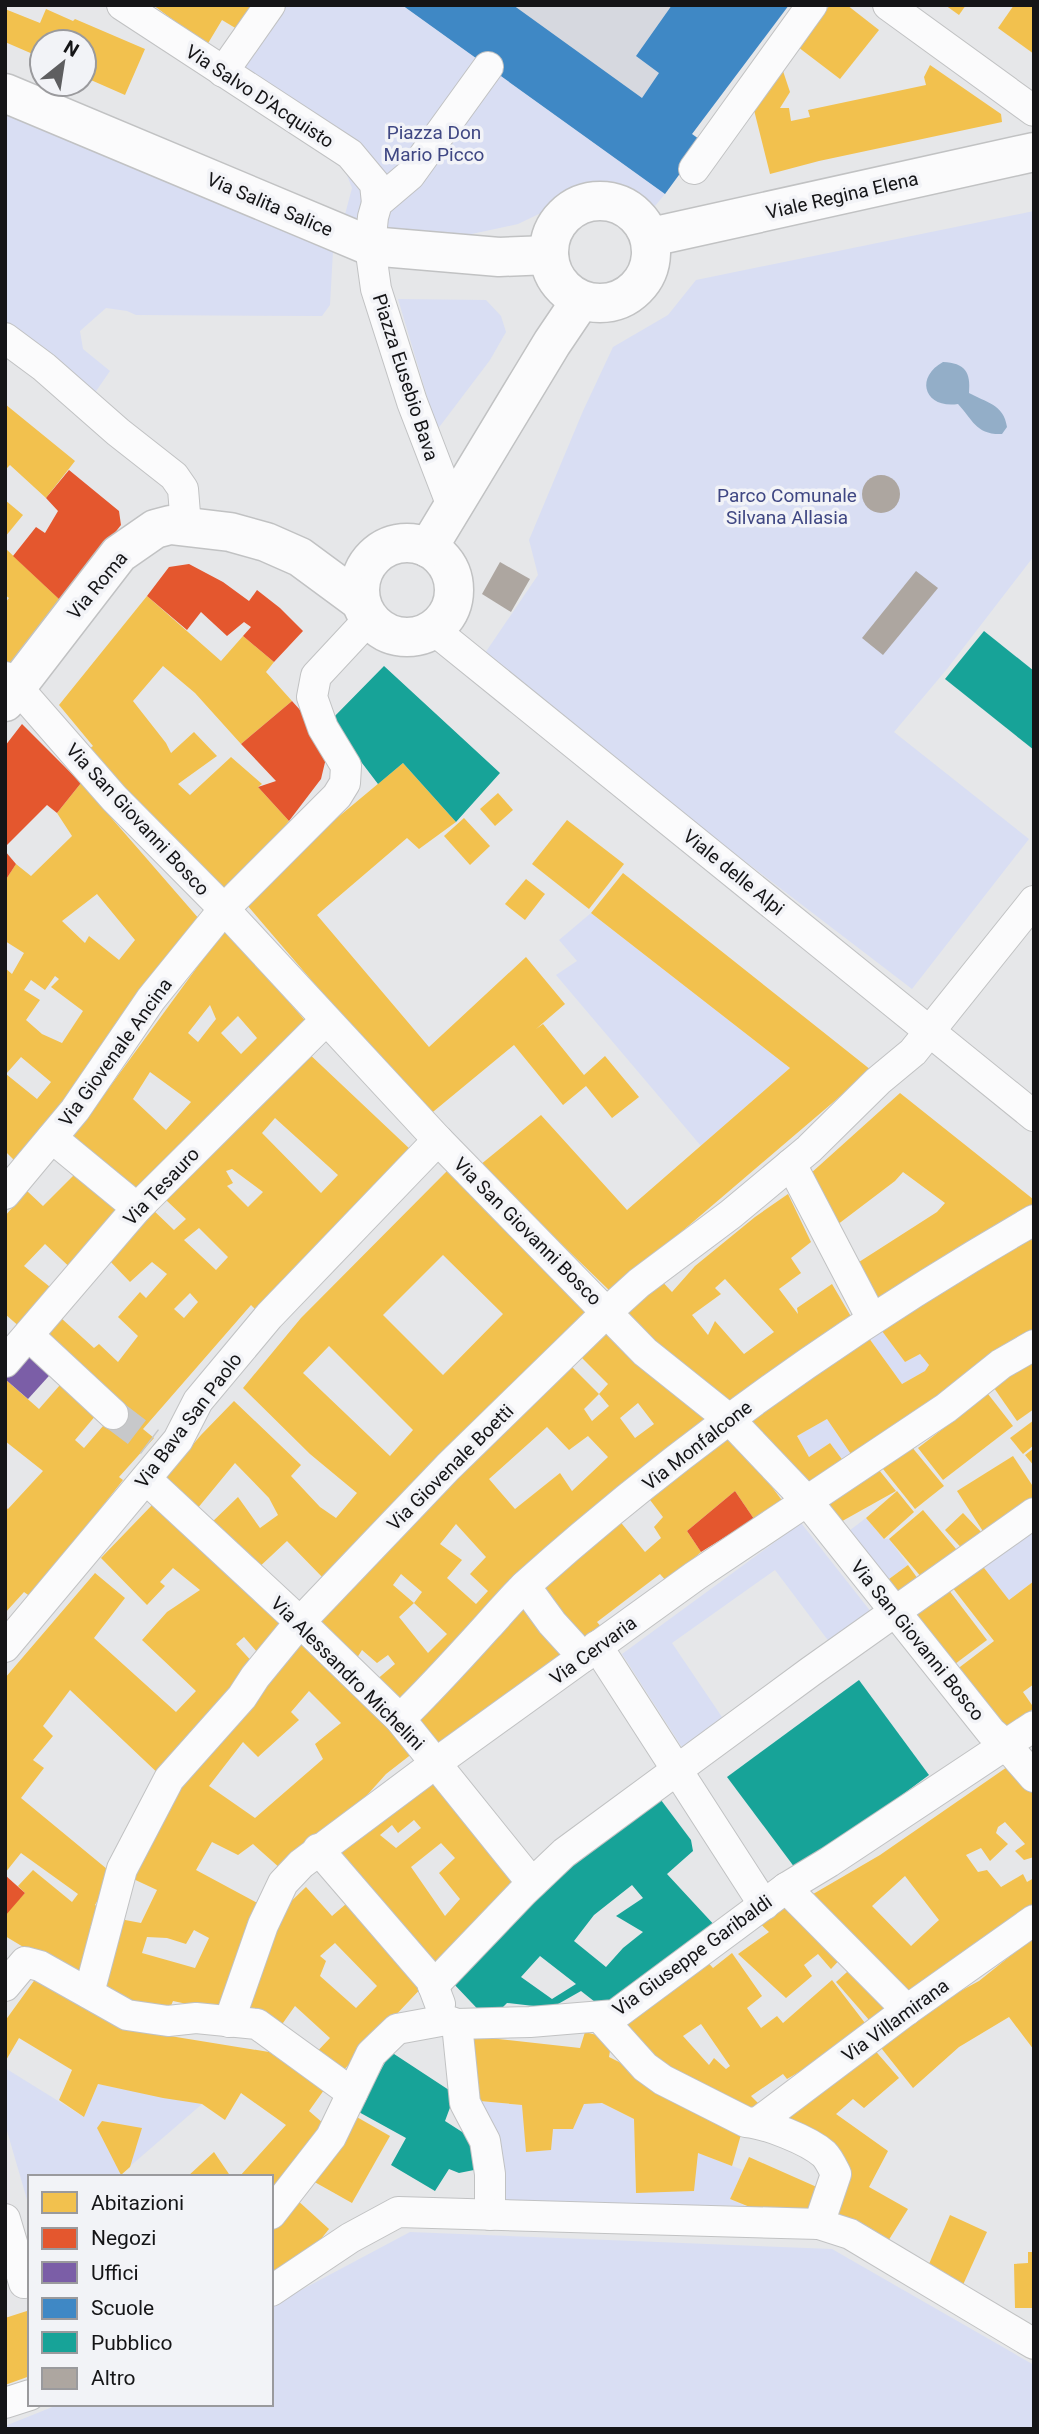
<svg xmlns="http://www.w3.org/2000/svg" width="1039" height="2434" viewBox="0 0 1039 2434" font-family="Roboto,sans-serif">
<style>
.built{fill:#d6d8df}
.green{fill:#d9def3}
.water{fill:#93aec8}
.homes{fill:#f2c14e;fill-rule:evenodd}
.shops{fill:#e4572e}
.offices{fill:#7b5ea7}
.schools{fill:#3f88c5}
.public{fill:#17a398;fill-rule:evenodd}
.building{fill:#ada6a0}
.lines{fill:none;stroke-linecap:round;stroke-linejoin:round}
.street-tunnel{stroke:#c7c8ca;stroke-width:30;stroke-dasharray:30 15;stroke-linecap:butt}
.street-casing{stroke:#c1c2c3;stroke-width:32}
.secondary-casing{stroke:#c1c2c3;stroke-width:41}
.street{stroke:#fbfbfc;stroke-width:30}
.secondary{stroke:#fbfbfc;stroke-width:38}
.labels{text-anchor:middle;stroke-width:7;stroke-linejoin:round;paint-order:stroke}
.street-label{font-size:19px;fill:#151517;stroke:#f2f3f7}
.park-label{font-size:19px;fill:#3f4783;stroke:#f2f3f7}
</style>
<rect width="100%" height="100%" fill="#e6e7e9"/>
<path class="built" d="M402 5H789L692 134 703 142 665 194Z"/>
<g class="green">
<path d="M282 5H402L665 194 655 206 627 187 605 183 584 184 568 192 543 212 518 224 467 235 419 237 343 222 352 188 345 170 228 86Z"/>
<path d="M5 110 333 251 330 305 322 316 136 315 127 311 106 308 80 331 83 349 110 371 92 397 5 332Z"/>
<path d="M1034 211V556L947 669 894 732 1029 839 912 989 481 659 538 575 529 540 583 411 613 347 668 315 696 280Z"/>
<path d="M398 299 486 300 501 316 506 332 490 360 437 430Z"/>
<path d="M591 913 790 1068 701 1146 556 975 577 961 559 940Z"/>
<path d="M879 1327 905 1362 920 1354 929 1365 925 1371 902 1384 866 1334Z"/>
<path d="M827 1419 855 1460 844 1462 830 1443 809 1457 797 1436Z"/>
<path d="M866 1518 884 1539H889L908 1565 885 1582 845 1534Z"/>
<path d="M801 1523 875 1617 833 1647 775 1570 672 1643 724 1720 683 1749 622 1654Z"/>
<path d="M1026 1527 1034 1535V1581L1009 1600 981 1564Z"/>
<path d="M5 2068 84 2117 98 2084 202 2104 121 2174 122 2177H30V2210L5 2124Z"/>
<path d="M469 2100 522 2105 602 2103 634 2119 636 2193 698 2153 743 2170 730 2199 746 2206 495 2202Z"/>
<path d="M410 2232 832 2249 1034 2365V2429H5V2426L60 2404H271V2306Z"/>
</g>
<path class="water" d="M943 362C965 363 971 372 969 393 985 402 1004 404 1007 427L1002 434C976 435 973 420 958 404 925 409 914 378 943 362Z"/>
<g class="homes">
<path d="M153 5H254L237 29 222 20 207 45Z"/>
<path d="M830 5H847L879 30 840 79 798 47Z"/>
<path d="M945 5H966L959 15Z"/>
<path d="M1014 5H1034V54L998 28Z"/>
<path d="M5 9 40 23 46 9 73 21 75 19 145 49 125 95 84 77V42H42V58L5 42Z"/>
<path d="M930 65 1001 114 1002 122 819 161 770 174 754 110 782 68 790 92 780 108H789L791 121 810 117 808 110 926 85 924 77Z"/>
<path d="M5 404 75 461 46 498 10 465 5 470Z"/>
<path d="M5 500 23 515 5 537Z"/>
<path d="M5 548 61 601 8 670 5 668V603L9 598 5 595Z"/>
<path d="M147 596 221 661 243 636 274 662 266 672 292 701 241 744 195 693 163 666 133 701 166 743 171 753 194 732 217 756 178 784 190 795 231 757 262 784 258 787 289 821 225 898 86 751 93 746 59 705Z"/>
<path d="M403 763 456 822 419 849 407 838 317 915 429 1047 526 957 565 1004 536 1029 543 1024 584 1075 605 1056 639 1097 612 1118 586 1086 563 1105 514 1045 428 1116 241 898Z"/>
<path d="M81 783 200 920 70 1098 16 1162 5 1151V968L12 974 24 953 5 941V881L16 864 31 876 72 836 57 813ZM97 894 135 940 119 960 89 936 85 943 62 921ZM55 976 59 979 51 987 83 1011 62 1043 42 1034 26 1020 40 1000 24 990 31 980 45 990ZM21 1057 51 1082 37 1099 6 1074Z"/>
<path d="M498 793 513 810 495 826 480 809Z"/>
<path d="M464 818 490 846 470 865 444 836Z"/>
<path d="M567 820 624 864 589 909 532 864Z"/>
<path d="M623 873 871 1070 611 1292 480 1165 541 1115 627 1210 790 1068 591 913Z"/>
<path d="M526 879 545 894 525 920 505 904Z"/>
<path d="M225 929 309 1025 135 1197 68 1144ZM210 1005 216 1019 198 1042 188 1033ZM238 1016 257 1038 241 1054 221 1033ZM150 1072 191 1102 166 1130 133 1099Z"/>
<path d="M305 1050 412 1151 257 1311 251 1305 143 1429 154 1438 119 1477 123 1480 31 1597 24 1592 5 1613V1507L8 1509 43 1471 5 1441V1379L39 1409 67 1377 102 1408 75 1440 84 1448 116 1411 40 1339 61 1318 94 1348 99 1344 118 1362 138 1336 118 1317 140 1292 146 1298 167 1274 152 1262 130 1282 107 1258 151 1208 174 1230 186 1219 166 1200 245 1117ZM275 1118 338 1175 321 1193 262 1133ZM232 1169 263 1192 248 1207 227 1186 233 1183 226 1171ZM199 1228 228 1257 216 1270 184 1240ZM190 1293 198 1302 184 1318 174 1309Z"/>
<path d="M900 1093 1033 1199 1034 1212 880 1307 859 1262 937 1212 945 1203 903 1172 895 1181 837 1225 810 1174Z"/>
<path d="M80 1169 131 1211 76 1273 45 1244 24 1266 55 1291 21 1328 5 1314V1216L27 1191 43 1206Z"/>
<path d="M447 1171 589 1313 326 1581 287 1541 255 1571 209 1525 238 1497 260 1528 278 1515 269 1498 235 1463 197 1509 162 1481 201 1435 234 1401 301 1465 291 1476 320 1507 336 1518 357 1493 310 1454 243 1388 301 1318ZM443 1255 503 1314 443 1375 383 1315ZM329 1346 413 1430 390 1456 303 1373Z"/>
<path d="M788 1194 811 1242 791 1258 801 1273 779 1289 798 1314 797 1308 832 1284 856 1325 729 1414 621 1315 657 1276 672 1292 695 1266 755 1217ZM725 1279 774 1332 744 1354 715 1321 708 1335 692 1315 721 1294 715 1288Z"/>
<path d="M1029 1237 1034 1243V1329L855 1460 827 1419 797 1436 809 1457 830 1443 844 1462 802 1489 745 1418 866 1334 902 1384 925 1371 929 1365 920 1354 905 1362 879 1327Z"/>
<path d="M611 1328 710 1419 402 1707 375 1681 395 1664 388 1655 377 1663 362 1650 355 1661 314 1626 469 1458 570 1365 599 1394 608 1384 582 1358ZM599 1394 609 1406 592 1421 584 1409ZM638 1403 654 1424 635 1438 620 1418ZM547 1427 569 1450 588 1436 608 1457 572 1491 560 1473 515 1509 489 1479ZM456 1524 486 1557 470 1574 488 1591 476 1604 447 1578 462 1560 440 1544ZM401 1574 422 1592 414 1603 447 1634 428 1653 399 1617 414 1603 393 1585Z"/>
<path d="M1034 1359V1409L1017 1421 994 1388Z"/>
<path d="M988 1394 1013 1426 943 1480 918 1448Z"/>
<path d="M1034 1420V1445L1023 1454 1010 1438Z"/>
<path d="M729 1430 787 1507 754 1519 735 1491 687 1531 701 1552 667 1582 660 1574 597 1622 603 1629 576 1649 530 1593 618 1519 645 1552 661 1538 654 1527 663 1517 647 1496Z"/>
<path d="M911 1446 944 1486 915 1509 883 1469Z"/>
<path d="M1034 1448V1466L1025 1455Z"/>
<path d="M1013 1456 1034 1488V1505L986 1536 957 1491Z"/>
<path d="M879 1470 896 1491 837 1524 824 1500Z"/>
<path d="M897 1491 914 1512 884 1539 866 1518Z"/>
<path d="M154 1503 285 1623 258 1653 244 1637 236 1644 255 1665 163 1778 70 1690 43 1726 53 1736 33 1760 44 1768 21 1798 113 1874 95 1905 103 1910 90 1927 98 1932 80 1981 5 1936V1914L25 1893 18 1886 33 1870 72 1902 78 1894 21 1853 5 1873V1678L95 1573 125 1598 94 1638 176 1712 196 1691 142 1640 167 1612 200 1590 173 1568 160 1582 165 1586 147 1605 101 1558Z"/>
<path d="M923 1510 962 1556 928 1585 889 1539Z"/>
<path d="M963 1513 985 1536 966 1553 945 1530Z"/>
<path d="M981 1564 1009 1600 1034 1581V1684L1023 1692 1034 1708 1003 1732 956 1670 994 1641 952 1587Z"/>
<path d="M908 1565 923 1586 900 1602 885 1582Z"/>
<path d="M948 1589 987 1640 947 1670 896 1613Z"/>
<path d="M527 1599 574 1654 440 1754 411 1719Z"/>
<path d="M298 1634 413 1753 386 1774 360 1803 281 1869 253 1844 238 1855 212 1842 196 1870 261 1905 229 2013 173 2001 167 2015 96 1991 120 1919 141 1923 157 1890 129 1877 186 1770ZM309 1691 341 1723 315 1744 323 1759 255 1818 209 1786 243 1742 258 1757 299 1720 291 1712ZM194 1930 209 1938 195 1968 142 1953 147 1937 167 1938 186 1944Z"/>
<path d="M1010 1765 1034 1793V1857L1024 1860 1015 1851 1025 1844 1005 1822 998 1827 996 1833 1008 1844 990 1861 981 1848 966 1855 978 1872 987 1870 1001 1887 1023 1874 1027 1882 1034 1878V1911L911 1996 808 1897 880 1855ZM905 1876 939 1920 911 1946 872 1906Z"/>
<path d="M435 1777 520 1880 434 1975 333 1860ZM414 1820 421 1828 396 1848 380 1835 392 1825 398 1833ZM441 1843 455 1858 439 1873 460 1899 445 1916 411 1867Z"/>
<path d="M306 1887 332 1916 353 1898 427 1982 338 2076 312 2057 330 2038 295 2006 278 2030 240 1999 279 1913ZM335 1943 377 1986 356 2008 320 1976 326 1961 320 1956Z"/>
<path d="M780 1897 845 1954 831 1969 818 1954 804 1965 812 1976 786 1998 738 1954 769 1932 754 1918Z"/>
<path d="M1034 1937V2050L1009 2017 959 2047 913 2088 878 2044 920 2013 979 1981Z"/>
<path d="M732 1953 762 1996 747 2008 761 2028 777 2016 783 2023 832 1980 865 2023 811 2065 787 2079 783 2074 751 2096 760 2105 747 2120 686 2088 617 2023 701 1955 713 1968ZM701 2024 730 2066 726 2069 714 2058 709 2065 683 2036Z"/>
<path d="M857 1963 891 2003 870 2021 836 1982Z"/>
<path d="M36 1978 110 2022 170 2036 269 2052 324 2090 309 2111 331 2130 271 2205V2177H239L286 2125 241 2093 225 2120 202 2104 163 2098 98 2084 84 2117 59 2100 72 2070 19 2038 5 2062V2021Z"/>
<path d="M585 2032 612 2039 609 2057 744 2124 732 2166 698 2153 694 2191 636 2193 634 2119 602 2103 584 2104 573 2129H553L551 2150 526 2152 522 2105 469 2100 471 2036 580 2048Z"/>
<path d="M872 2047 899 2078 864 2108 853 2099 836 2114 888 2151 869 2187 908 2209 885 2246 826 2212 844 2164 780 2120Z"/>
<path d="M348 2112 390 2136 352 2203 311 2180Z"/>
<path d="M102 2121 142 2128 130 2167 121 2175 97 2128Z"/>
<path d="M214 2152 231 2177H187Z"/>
<path d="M749 2157 828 2192 814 2219 777 2218 730 2199Z"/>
<path d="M296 2199 329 2229 309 2254 271 2279V2224Z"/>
<path d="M950 2215 987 2232 962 2287 926 2271Z"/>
<path d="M1028 2252H1034V2308H1015L1014 2264 1028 2263Z"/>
<path d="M30 2310V2376L5 2385V2318Z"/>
</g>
<g class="shops">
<path d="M69 470 119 511 121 525 61 601 13 556 36 527 45 533 58 511 46 498Z"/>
<path d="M189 564 223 582 249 601 257 590 280 608 303 631 274 662 243 636 251 627 244 622 227 636 201 612 187 630 147 596 169 567Z"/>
<path d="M292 701 317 729 327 754 321 779 289 821 258 787 276 781 241 744Z"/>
<path d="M22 724 81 783 57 813 47 805 5 847V746Z"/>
<path d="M5 851 16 864 5 881Z"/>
<path d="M735 1491 754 1519 701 1552 687 1531Z"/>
<path d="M5 1875 25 1893 5 1916Z"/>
</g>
<path class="offices" d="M31 1344 57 1367 28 1399 5 1379V1373Z"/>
<path class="schools" d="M402 5H513L642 98 659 73 636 56 672 5H789L692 134 703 142 665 194Z"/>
<g class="public">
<path d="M984 631 1034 671V750L945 679Z"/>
<path d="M384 666 500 773 456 822 403 763 378 784 330 721Z"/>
<path d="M859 1680 929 1775 798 1872 727 1777Z"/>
<path d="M661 1800 691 1840 693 1851 667 1874 717 1928 604 2009 581 1991 551 2008 507 2003 489 2021 452 1982 555 1879ZM632 1885 643 1898 616 1916 643 1932 623 1948 606 1967 574 1941 594 1915ZM540 1956 576 1984 552 1999 521 1977Z"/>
<path d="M391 2052 455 2094 445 2121 473 2139 484 2158 474 2170 459 2173 449 2169 435 2191 391 2165 406 2138 357 2111Z"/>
</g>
<g class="building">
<circle cx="881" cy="494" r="19"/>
<path d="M500 562 530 579 511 612 482 594Z"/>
<path d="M916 571 938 588 883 655 862 638Z"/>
</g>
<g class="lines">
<path class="street-tunnel" d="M113 1414 150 1442"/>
<defs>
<g id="street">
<path d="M122 5 350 154 375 184 377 203"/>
<path d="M888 5 1034 111"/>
<path d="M223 72 270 5"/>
<path d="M694 169 812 5"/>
<path d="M5 338 44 367 118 432 174 476 183 489 186 526"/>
<path d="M452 506 412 402 376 289 370 246 373 217 377 203 410 175 488 67"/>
<path d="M434 630 1034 1116"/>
<path d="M5 677 17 687 114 798 224 909 438 1140 645 1352 730 1420 807 1501 991 1732 1006 1745 1034 1777"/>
<path d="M52 1138 137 1208"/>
<path d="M791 1164 872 1319"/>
<path d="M5 1194 75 1110 151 999 224 909 337 796 345 783 346 766 323 728 312 697 316 676 369 619"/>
<path d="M29 1336 113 1414"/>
<path d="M5 1362 137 1208 326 1020"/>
<path d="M146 1479 300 1622 400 1719 532 1883"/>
<path d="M525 1586 552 1623 583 1657"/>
<path d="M597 1646 764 1905"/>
<path d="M5 1647 178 1440 198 1401 269 1316 438 1140"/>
<path d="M400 1719C430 1690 459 1658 487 1627 500 1613 513 1597 527 1584 682 1445 854 1324 1034 1220"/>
<path d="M318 1849 431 1980 440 2004"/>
<path d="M786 1888 907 2010"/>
<path d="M5 1986 25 1962 40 1966 127 2015 168 2021 196 2018 257 2024 352 2093"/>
<path d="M433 1986 523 1892 564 1853 810 1672 1034 1513"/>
<path d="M89 1993 122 1869 169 1779 242 1697 255 1677 300 1622 448 1467 607 1312 639 1283 731 1214 809 1149 878 1081 913 1052 1034 901"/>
<path d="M600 2017 645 2067 663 2080 746 2122C767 2124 808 2140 824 2154 829 2159 833 2168 836 2174L819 2224"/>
<path d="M229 2022 263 1925 283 1883 301 1864 436 1763 695 1576 946 1408 1001 1364 1034 1345"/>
<path d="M457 2024 465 2103 485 2141 490 2174V2215"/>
<path d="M757 2123 907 2010 1034 1920"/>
<path d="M271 2214 331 2137 371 2054 397 2029 446 2020 457 2024 530 2022 615 2015 786 1888 829 1862 1034 1726"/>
<path d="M5 2219 24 2283"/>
<path d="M271 2291 350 2238 398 2212 819 2224 850 2234 1034 2344"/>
<path d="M5 2403 30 2395"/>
</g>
<g id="secondary">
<path d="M5 93 370 246 499 257 549 255"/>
<circle cx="600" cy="252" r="51"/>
<path d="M651 237 1034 152"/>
<circle cx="407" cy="590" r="47"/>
<path d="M428 548 552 343 581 300"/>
<path d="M5 702 119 554 155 529 170 525 230 532 266 542 300 557 361 602"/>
</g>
</defs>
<use href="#street" class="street-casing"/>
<use href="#secondary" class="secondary-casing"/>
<use href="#street" class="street"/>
<use href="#secondary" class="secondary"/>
</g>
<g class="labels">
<g class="street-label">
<text transform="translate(260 96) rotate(33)" y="7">Via Salvo D'Acquisto</text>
<text transform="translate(842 195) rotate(-13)" y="7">Viale Regina Elena</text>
<text transform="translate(270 204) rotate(23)" y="7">Via Salita Salice</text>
<text transform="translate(406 377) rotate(72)" y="7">Piazza Eusebio Bava</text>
<text transform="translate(97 585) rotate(-50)" y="7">Via Roma</text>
<text transform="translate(138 819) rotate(47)" y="7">Via San Giovanni Bosco</text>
<text transform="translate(734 872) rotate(39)" y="7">Viale delle Alpi</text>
<text transform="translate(115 1052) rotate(-54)" y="7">Via Giovenale Ancina</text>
<text transform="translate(161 1186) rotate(-46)" y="7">Via Tesauro</text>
<text transform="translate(528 1231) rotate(45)" y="7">Via San Giovanni Bosco</text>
<text transform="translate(188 1420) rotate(-53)" y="7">Via Bava San Paolo</text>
<text transform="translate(697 1445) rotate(-38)" y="7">Via Monfalcone</text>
<text transform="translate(450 1467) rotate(-45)" y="7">Via Giovenale Boetti</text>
<text transform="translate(918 1640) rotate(51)" y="7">Via San Giovanni Bosco</text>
<text transform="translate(593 1650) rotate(-36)" y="7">Via Cervaria</text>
<text transform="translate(348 1673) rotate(45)" y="7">Via Alessandro Michelini</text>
<text transform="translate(692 1955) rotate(-36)" y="7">Via Giuseppe Garibaldi</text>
<text transform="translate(895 2020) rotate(-36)" y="7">Via Villamirana</text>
</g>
<g class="park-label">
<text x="434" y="139">Piazza Don<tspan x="434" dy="22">Mario Picco</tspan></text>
<text x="787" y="502">Parco Comunale<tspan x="787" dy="22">Silvana Allasia</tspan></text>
</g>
</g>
<rect width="1039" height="2434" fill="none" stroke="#151517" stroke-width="14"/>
<rect x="28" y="2175" width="245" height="231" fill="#f2f3f7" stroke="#9a9a9d" stroke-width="2"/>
<rect x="42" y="2192" width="35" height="21" fill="#f2c14e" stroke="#9a9a9d" stroke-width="2"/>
<text x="91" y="2210" font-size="21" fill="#151517">Abitazioni</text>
<rect x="42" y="2228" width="35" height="21" fill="#e4572e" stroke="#9a9a9d" stroke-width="2"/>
<text x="91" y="2245" font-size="21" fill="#151517">Negozi</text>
<rect x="42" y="2262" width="35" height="21" fill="#7b5ea7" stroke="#9a9a9d" stroke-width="2"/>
<text x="91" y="2280" font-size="21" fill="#151517">Uffici</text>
<rect x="42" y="2298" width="35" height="21" fill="#3f88c5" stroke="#9a9a9d" stroke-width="2"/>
<text x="91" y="2315" font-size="21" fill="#151517">Scuole</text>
<rect x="42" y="2332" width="35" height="21" fill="#17a398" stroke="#9a9a9d" stroke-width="2"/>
<text x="91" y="2350" font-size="21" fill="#151517">Pubblico</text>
<rect x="42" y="2368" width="35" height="21" fill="#ada6a0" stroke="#9a9a9d" stroke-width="2"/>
<text x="91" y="2385" font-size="21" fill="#151517">Altro</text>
<g transform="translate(63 63) rotate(30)"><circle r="33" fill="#f2f3f7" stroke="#9a9a9d" stroke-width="2"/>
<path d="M0-5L12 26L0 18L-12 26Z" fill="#5e5e60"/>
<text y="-10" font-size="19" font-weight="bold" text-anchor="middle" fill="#151517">N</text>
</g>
</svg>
